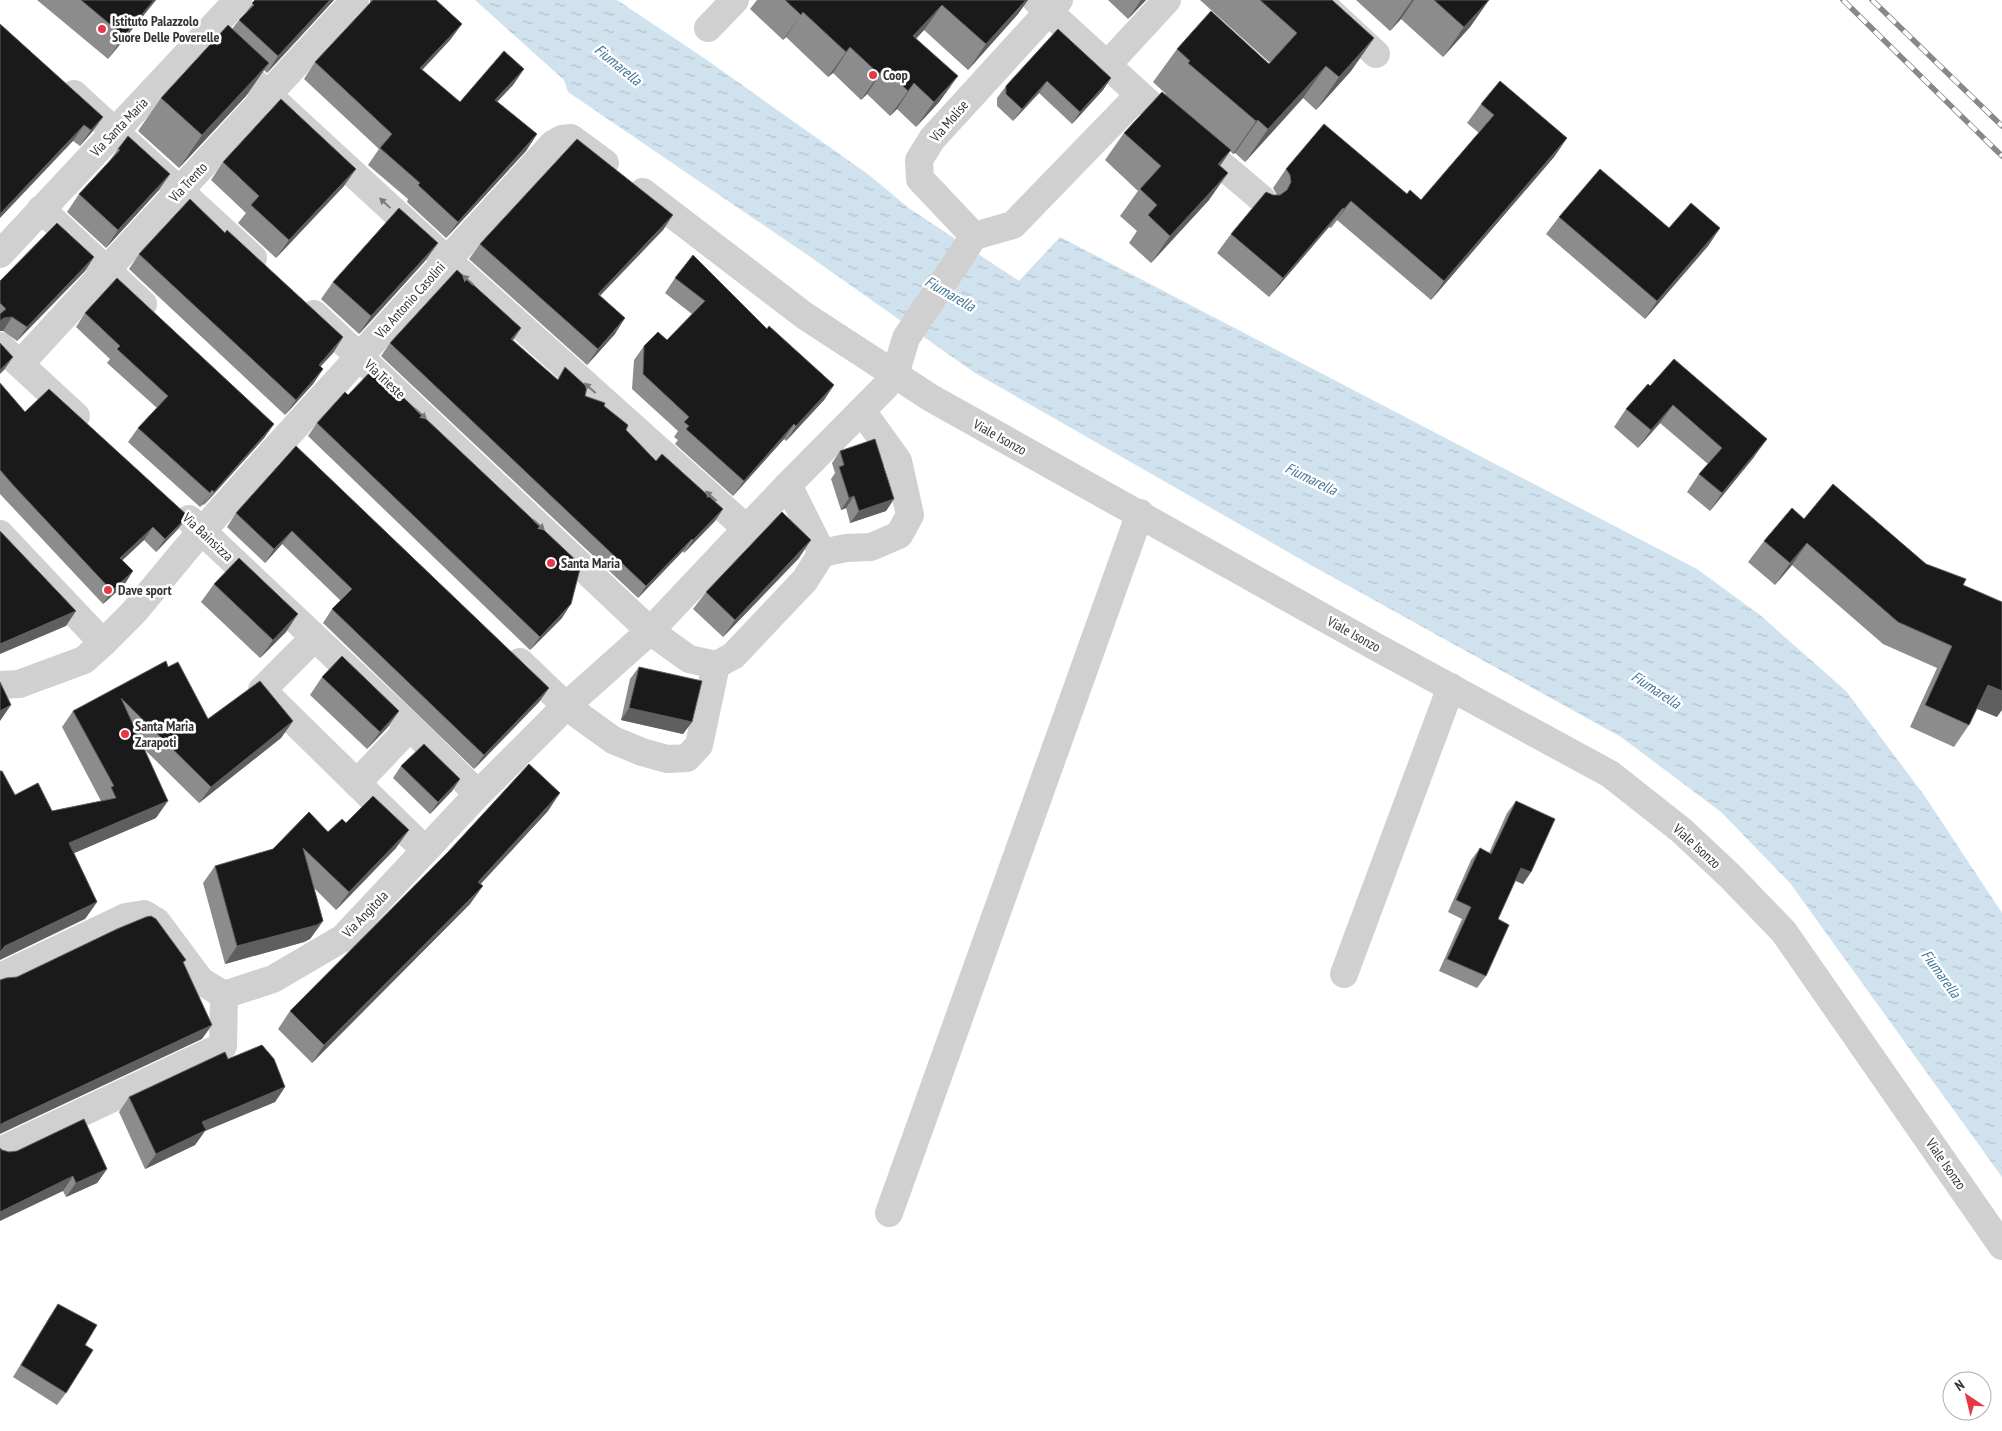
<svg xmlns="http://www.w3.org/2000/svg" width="2002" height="1431" viewBox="0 0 2002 1431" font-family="'PT Sans Narrow',sans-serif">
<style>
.water{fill:url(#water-ripples)}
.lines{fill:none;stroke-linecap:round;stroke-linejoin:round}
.minor{stroke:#d0d0d0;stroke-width:28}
.rail-casing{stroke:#888;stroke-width:5.5}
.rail{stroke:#fff;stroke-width:4;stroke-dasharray:11;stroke-linecap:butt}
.wall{fill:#8c8c8c}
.shaded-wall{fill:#5f5f5f}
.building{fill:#1a1a1a;stroke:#5f5f5f}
.oneway{fill:#7a7a7a}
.poi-dot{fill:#e63946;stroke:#fff;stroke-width:2}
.labels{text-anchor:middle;stroke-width:5;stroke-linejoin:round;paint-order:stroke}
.poi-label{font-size:14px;font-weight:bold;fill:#333;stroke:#fff;text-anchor:start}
.street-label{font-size:14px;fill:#333;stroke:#fff}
.water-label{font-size:15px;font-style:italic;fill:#3f7597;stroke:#fff}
</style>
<defs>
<pattern id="water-ripples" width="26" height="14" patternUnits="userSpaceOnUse" patternTransform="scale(1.25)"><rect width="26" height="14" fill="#cfe2ee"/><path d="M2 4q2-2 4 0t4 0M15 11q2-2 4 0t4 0" fill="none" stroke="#b2c2cd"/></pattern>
</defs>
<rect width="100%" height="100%" fill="#fff"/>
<path class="water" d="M475 0H617L704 58 869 175 910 209 1019 281 1060 237 1697 569 1760 615 1846 691 1924 795 2002 913V1177L1790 883 1721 812 1621 737 1309 564 975 373 809 256 568 92 564 80Z"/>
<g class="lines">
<g class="minor">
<path d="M1036 0 1152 106"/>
<path d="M1318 0 1376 54"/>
<path d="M708 28 735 0"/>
<path d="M204 36 447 260 747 529"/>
<path d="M1107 65 1167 0"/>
<path d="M74 94 253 258"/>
<path d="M1192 140 1262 199"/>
<path d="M643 192 805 316 931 398 1378 648 1610 774 1681 830 1730 876 1784 932 2002 1246"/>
<path d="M41 209 143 304"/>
<path d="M974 236 920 179 919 160 932 139 1059 0"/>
<path d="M0 254 238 0"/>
<path d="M314 314 650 631 689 659 716 665 733 656 805 580 822 553 788 485"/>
<path d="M0 346 76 416"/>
<path d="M20 364 355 0"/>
<path d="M189 519 410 727 478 794"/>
<path d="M0 534 103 643"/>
<path d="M822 553 846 548 871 547 899 535 910 515 898 461 862 411"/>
<path d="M314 638 262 690 425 850"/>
<path d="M520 662 566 706 613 740 642 752 667 759 687 758 699 745 716 665"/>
<path d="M0 685 19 684 84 660 103 643 134 612 187 548 286 437 553 144 562 139 571 138 605 163"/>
<path d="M357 783 410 727"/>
<path d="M1344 974 1451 687"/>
<path d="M0 977 126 917 144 914 157 922 201 981 224 995"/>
<path d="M0 1151 223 1046 224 995 273 979 343 938 478 794 566 706 650 631 788 485 884 388 895 375 906 338 974 236 1013 225 1139 95"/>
<path d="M889 1213 1140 513"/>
</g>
<defs>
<g id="rail">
<path d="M1843 0 2002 156"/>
<path d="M1872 0 2002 126"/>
</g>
</defs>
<use href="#rail" class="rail-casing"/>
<use href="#rail" class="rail"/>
</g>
<g class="wall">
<path d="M37 0H156L108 59Z"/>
<path d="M255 0H334L267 73 264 70 246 96 179 168 138 131 161 98 232 29 239 20 246 12Z"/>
<path d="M370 0H436L462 24 450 40 422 70 460 102 524 69 513 85 497 101 537 134 526 151 446 238 407 202 408 199 368 165 379 149 304 79 315 62 370 3Z"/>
<path d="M757 0H1028L1018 14 968 70 924 30 916 39 940 101 916 127 897 109 890 116 867 94 861 100 833 73 828 77 786 37 783 40 750 9Z"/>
<path d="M1108 0H1146L1128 19Z"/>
<path d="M1200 0H1332L1374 38 1351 71 1316 110 1303 98 1245 162 1235 153 1233 154 1230 151 1220 166 1209 200 1151 263 1129 243 1137 231 1120 216 1138 191 1105 160 1124 133 1166 94 1153 82 1177 49 1269 64 1270 63Z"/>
<path d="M1356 0H1489L1470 27 1443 57 1401 19 1390 31Z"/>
<path d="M0 24 103 117 92 132 80 146 73 141Z"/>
<path d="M1058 29 1111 78 1103 90 1072 124 1039 93 1013 121 997 106V98L1006 86Z"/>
<path d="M1481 104 1567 138 1554 157 1431 300 1337 220 1331 228 1329 227 1269 297 1217 253 1231 234 1277 195 1273 188 1286 169 1407 194 1421 200 1479 133 1467 123Z"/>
<path d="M118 149 170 174 158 191 106 248 67 212 79 194 107 164Z"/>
<path d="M223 162 344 186 276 258 238 223 246 213 211 180Z"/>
<path d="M673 215 663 230 600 296 615 334 587 365 469 259 480 244Z"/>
<path d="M1559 217 1669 228H1720L1708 246 1645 319 1546 234Z"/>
<path d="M225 233 343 337 333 353 320 367 323 369 313 384 285 415 129 269 139 254Z"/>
<path d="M438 243 425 261 359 334 321 299 333 282Z"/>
<path d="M94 257 85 271 17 341 3 331H0V281Z"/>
<path d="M675 278 767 329 834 385 824 400 786 441 784 439 733 496 675 444 678 440 674 437 678 431 632 389 634 360 644 346 667 340 692 314 665 293Z"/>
<path d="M85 313 274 424 264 438 204 505 203 504 200 507 128 442 138 428 157 408 107 363 110 359 76 327Z"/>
<path d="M521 328 513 340 557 380 565 367 585 396 604 406 626 430 656 461 723 509 715 521 684 553 683 551 638 598 381 356 390 343Z"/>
<path d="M0 383 25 412 188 516 178 529 156 552 144 540 122 560 133 571 124 585 103 604 0 494Z"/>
<path d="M1648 384 1754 457 1710 511 1687 492 1699 474 1708 464 1660 423 1638 448 1614 427 1626 409Z"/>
<path d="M317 423 562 618 530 650 308 436Z"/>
<path d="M296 446 549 688 539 702 474 769 323 623 332 609 341 601 282 544 265 563 227 527 236 513Z"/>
<path d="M840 451 894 499 886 511 850 523 846 508 841 510 831 479 835 473 832 463Z"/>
<path d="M1804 519 1926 564 1963 585 1997 717 1977 709 1969 725 1954 747 1910 727 1937 668 1883 644 1792 565 1775 585 1748 562 1764 541Z"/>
<path d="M799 558 723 637 693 609 706 592Z"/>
<path d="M214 584 286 632 260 658 201 602Z"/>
<path d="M168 667 208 719 293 721 281 738 199 803 144 749 156 818 74 853 97 902 85 919 15 795 52 811 101 801 62 727 73 711Z"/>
<path d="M639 667 692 722 683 734 621 720 630 679Z"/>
<path d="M322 677 399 711 387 728 367 749 310 695Z"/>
<path d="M401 766 460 779 452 791 430 814 393 778Z"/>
<path d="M1516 801 1531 872 1523 884 1515 881 1498 919 1486 976 1477 988 1439 971 1462 919 1448 912 1471 860 1480 848 1489 853 1507 813Z"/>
<path d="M548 811 480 884 470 904 312 1063 278 1029 290 1011Z"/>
<path d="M346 823 396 848 336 910 314 888 323 921 310 939 304 942 225 964 203 883 215 866 273 849 328 832Z"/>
<path d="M228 1059 285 1087 275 1102 205 1131 195 1145 145 1169 119 1112 129 1097Z"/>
<path d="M2 1150 9 1152 107 1169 97 1183 66 1197 63 1191Z"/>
<path d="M58 1304 85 1345 66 1393 57 1405 13 1377 50 1316Z"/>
</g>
<g class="shaded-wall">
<path d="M154 0H156L108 59 124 36Z"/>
<path d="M330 0H334L267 73 278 56Z"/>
<path d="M1026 0H1028L1018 14 968 70 986 44Z"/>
<path d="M1141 0H1146L1128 19Z"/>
<path d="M1412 0H1414L1401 19 1390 31Z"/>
<path d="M1489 0 1470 27 1443 57 1464 27Z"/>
<path d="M942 5 924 30 895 61 913 36Z"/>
<path d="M803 12 786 37 783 40 801 15Z"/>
<path d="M462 24 450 40 409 84 420 68Z"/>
<path d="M1374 38 1351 71 1316 110 1339 77Z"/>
<path d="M850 47 833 73 828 77 846 52Z"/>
<path d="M269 63 246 96 179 168 202 135Z"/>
<path d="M1326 66 1303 98 1245 162 1268 129Z"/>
<path d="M884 68 867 94 861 100 879 74Z"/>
<path d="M524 69 513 85 484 116 495 100Z"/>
<path d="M958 76 940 101 916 127 934 102Z"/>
<path d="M1111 78 1103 90 1072 124 1080 112Z"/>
<path d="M1047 81 1039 93 1013 121 1022 109Z"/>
<path d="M914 83 897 109 890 116 908 91Z"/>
<path d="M103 117 92 132 80 146 91 130Z"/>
<path d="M1258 120 1235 153 1233 154 1256 121Z"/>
<path d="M84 125 73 141 0 218V214Z"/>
<path d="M537 134 526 151 446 238 458 222Z"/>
<path d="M1567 138 1554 157 1431 300 1444 281Z"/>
<path d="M1231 150 1212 177 1218 164Z"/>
<path d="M356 169 344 186 276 258 289 240Z"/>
<path d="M1228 173 1209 200 1151 263 1170 236Z"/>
<path d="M170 174 158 191 106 248 118 230Z"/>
<path d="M1351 201 1337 220 1331 228 1344 209Z"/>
<path d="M1343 208 1329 227 1269 297 1283 278Z"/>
<path d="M673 215 663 230 587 309 598 294Z"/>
<path d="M1720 228 1708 246 1645 319 1657 301Z"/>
<path d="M438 243 425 261 359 334 371 316Z"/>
<path d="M94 257 85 271 17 341 27 327Z"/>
<path d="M12 317 3 331H0V321L4 318Z"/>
<path d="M625 318 615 334 587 365 598 349Z"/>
<path d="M521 328 513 340 511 339Z"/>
<path d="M343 337 333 353 308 380 319 365Z"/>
<path d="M13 357 4 370 0 374V370Z"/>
<path d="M323 369 313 384 285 415 296 400Z"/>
<path d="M834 385 824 400 786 441 796 426Z"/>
<path d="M1673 405 1660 423 1638 448 1651 430Z"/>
<path d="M274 424 264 438 204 505 214 492Z"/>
<path d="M794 424 784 439 733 496 744 481Z"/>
<path d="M1767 439 1754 457 1710 511 1722 493Z"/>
<path d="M212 490 203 504 200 507 210 493Z"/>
<path d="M854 496 846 508 841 510 849 498Z"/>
<path d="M894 499 886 511 850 523 859 511Z"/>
<path d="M723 509 715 521 684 553 693 540Z"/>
<path d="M188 516 178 529 156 552 165 539Z"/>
<path d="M153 527 144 540 111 571 120 558Z"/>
<path d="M292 531 282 544 265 563 274 549Z"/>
<path d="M692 539 683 551 638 598 646 586Z"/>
<path d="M811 540 799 558 723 637 735 620Z"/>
<path d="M1807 543 1792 565 1775 585 1790 563Z"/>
<path d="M133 571 124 585 103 604 112 591Z"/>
<path d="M571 604 562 618 530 650 540 637Z"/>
<path d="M76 611 66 626 0 654V644Z"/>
<path d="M298 614 286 632 260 658 273 640Z"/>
<path d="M1988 685 2002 691V710L1997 717 1973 707Z"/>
<path d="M549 688 539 702 474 769 484 755Z"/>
<path d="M11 705 0 721V711Z"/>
<path d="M629 708 692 722 683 734 621 720Z"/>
<path d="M399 711 387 728 367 749 380 732Z"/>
<path d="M293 721 281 738 199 803 211 787Z"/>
<path d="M460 779 452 791 430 814 438 802Z"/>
<path d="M560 793 548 811 466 900 478 882Z"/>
<path d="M168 801 156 818 58 860 69 843Z"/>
<path d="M409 830 396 848 336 910 349 892Z"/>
<path d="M1521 868 1531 872 1523 884 1513 879Z"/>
<path d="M483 886 470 904 312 1063 324 1045Z"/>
<path d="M97 902 85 919 0 960V952L5 946Z"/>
<path d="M323 921 310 939 304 942 225 964 237 946Z"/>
<path d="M212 1025 202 1039 0 1134V1125L3 1123Z"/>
<path d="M285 1087 275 1102 205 1131 195 1145 145 1169 156 1154 202 1122Z"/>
<path d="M107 1169 97 1183 66 1197 76 1183Z"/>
<path d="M73 1176 63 1191 0 1221V1212Z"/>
</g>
<g class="building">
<path d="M81 0H154L124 36Z"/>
<path d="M255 0H330L278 56 239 20 254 5 252 3Z"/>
<path d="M373 0H436L462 24 420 68 460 102 504 51 524 69 495 100 537 134 458 222 418 185 420 183 380 148 392 134 315 62Z"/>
<path d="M785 0H1026L986 44 942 5 913 36 958 76 934 102 914 83 908 91 884 68 879 74 850 47 846 52 803 12 801 15Z"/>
<path d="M1260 0H1332L1374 38 1339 77 1326 66 1268 129 1258 120 1256 121 1188 63 1190 61 1177 49 1211 11 1269 64 1297 33Z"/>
<path d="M1434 0H1489L1464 27Z"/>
<path d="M0 24 103 117 91 130 84 125 0 214Z"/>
<path d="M228 25 269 63 202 135 161 98Z"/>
<path d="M1058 29 1111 78 1080 112 1047 81 1022 109 1006 94V86Z"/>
<path d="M1500 81 1567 138 1444 281 1351 201 1344 209 1343 208 1283 278 1231 234 1266 192 1273 195H1280L1287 190 1291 182 1290 175 1286 169 1324 124 1407 194 1410 190 1421 200 1494 115 1481 104Z"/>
<path d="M1162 92 1231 150 1218 164 1228 173 1170 236 1148 215 1157 205 1140 189 1161 166 1124 133Z"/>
<path d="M281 99 356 169 289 240 251 205 259 196 223 162Z"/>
<path d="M128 136 170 174 118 230 79 194 120 150 118 149Z"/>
<path d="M577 139 673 215 598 294 625 318 598 349 480 244Z"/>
<path d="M1600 169 1669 228 1691 203 1720 228 1657 301 1559 217Z"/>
<path d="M190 199 225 233 227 230 343 337 319 365 323 369 296 400 139 254Z"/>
<path d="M399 208 438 243 371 316 333 282Z"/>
<path d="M57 223 94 257 27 327 12 317 4 318 0 321V314L6 309 0 303V281Z"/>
<path d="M693 255 767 329 769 326 834 385 796 426 794 424 744 481 686 429 689 426 684 422 689 417 643 374 644 346 658 332 667 340 705 301 675 278Z"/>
<path d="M457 270 521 328 511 339 558 380 565 367 587 387 585 396 605 403 604 406 628 425 626 430 656 461 662 454 723 509 693 540 692 539 646 586 390 343Z"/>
<path d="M117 278 274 424 214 492 212 490 210 493 138 428 168 396 117 349 120 346 85 313Z"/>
<path d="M0 343 13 357 0 370Z"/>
<path d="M1674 359 1767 439 1722 493 1699 474 1722 448 1673 405 1651 430 1626 409 1648 384 1650 386Z"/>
<path d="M373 369 581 565 571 604 540 637 317 423 345 392 348 395Z"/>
<path d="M0 383 25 412 49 389 188 516 165 539 153 527 120 558 133 571 112 591 14 486 0 470Z"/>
<path d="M875 439 894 499 859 511 854 496 849 498 839 467 844 465 840 451Z"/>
<path d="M296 446 549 688 484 755 332 609 352 589 292 531 274 549 236 513Z"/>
<path d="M1833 484 1926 564 1966 579 1963 585 2002 602V691L1988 685 1969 725 1925 705 1952 646 1898 622 1807 543 1790 563 1764 541 1792 508 1804 519Z"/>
<path d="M782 512 811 540 735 620 706 592Z"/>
<path d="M0 531 76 611 0 644Z"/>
<path d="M239 558 298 614 273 640 214 584Z"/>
<path d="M342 656 399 711 380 732 322 677Z"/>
<path d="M166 661 168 667 178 662 208 719 260 681 293 721 211 787 121 698 168 801 69 843 97 902 5 946 0 952V771H2L15 795 38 783 52 811 116 798 111 787 114 786 73 711Z"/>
<path d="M639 667 702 681 692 722 629 708Z"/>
<path d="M0 682 11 705 0 711Z"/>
<path d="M424 744 460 779 438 802 401 766Z"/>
<path d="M529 764 560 793 478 882 483 886 324 1045 290 1011 448 852Z"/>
<path d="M373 796 409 830 349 892 303 848 323 921 317 925 237 946 215 866 273 849 309 812 328 832 342 819 346 823Z"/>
<path d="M1516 801 1555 819 1531 872 1521 868 1498 919 1509 925 1486 976 1447 959 1471 907 1456 900 1480 848 1491 854Z"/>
<path d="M151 916 156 919 186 960 183 962 212 1025 3 1123 0 1125V980L6 978 17 977 117 929 146 917Z"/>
<path d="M262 1045 274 1059 285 1087 202 1122 206 1130 156 1154 129 1097 225 1052 228 1059Z"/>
<path d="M84 1119 107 1169 76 1183 73 1176 0 1212V1148L2 1150 9 1152 17 1151Z"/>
<path d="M58 1304 97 1325 85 1345 93 1350 66 1393 21 1365Z"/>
</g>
<defs><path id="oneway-solid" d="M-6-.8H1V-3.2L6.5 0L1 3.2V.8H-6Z" transform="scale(1.25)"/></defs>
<g class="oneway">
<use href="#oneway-solid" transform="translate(385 203) rotate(-137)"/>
<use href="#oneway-solid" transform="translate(468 280) rotate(-138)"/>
<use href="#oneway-solid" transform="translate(590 388) rotate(-138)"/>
<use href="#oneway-solid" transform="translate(421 414) rotate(43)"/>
<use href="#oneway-solid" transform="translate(711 496) rotate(-138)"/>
<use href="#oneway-solid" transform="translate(539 525) rotate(43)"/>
</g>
<g class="poi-dot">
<circle cx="102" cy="29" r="5"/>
<circle cx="873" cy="75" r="5"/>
<circle cx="551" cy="563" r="5"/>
<circle cx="108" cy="590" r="5"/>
<circle cx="125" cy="734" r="5"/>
</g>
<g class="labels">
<g class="poi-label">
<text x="112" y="26">Istituto Palazzolo<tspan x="112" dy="16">Suore Delle Poverelle</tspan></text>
<text x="883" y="80">Coop</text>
<text x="561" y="568">Santa Maria</text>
<text x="118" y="595">Dave sport</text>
<text x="135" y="731">Santa Maria<tspan x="135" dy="16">Zarapoti</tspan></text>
</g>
<g class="street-label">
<text transform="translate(949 121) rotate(-49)" y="5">Via Molise</text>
<text transform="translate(119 127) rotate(-46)" y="5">Via Santa Maria</text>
<text transform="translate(188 182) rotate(-47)" y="5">Via Trento</text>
<text transform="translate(410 300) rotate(-48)" y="5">Via Antonio Casolini</text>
<text transform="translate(385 379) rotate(43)" y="5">Via Trieste</text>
<text transform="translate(1000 437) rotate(29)" y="5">Viale Isonzo</text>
<text transform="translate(208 537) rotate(43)" y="5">Via Bainsizza</text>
<text transform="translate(1354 634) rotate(29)" y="5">Viale Isonzo</text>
<text transform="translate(1697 846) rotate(42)" y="5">Viale Isonzo</text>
<text transform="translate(365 914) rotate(-46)" y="5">Via Angitola</text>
<text transform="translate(1946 1164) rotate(55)" y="5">Viale Isonzo</text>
</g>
<g class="water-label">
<text transform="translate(618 65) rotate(39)" y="5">Fiumarella</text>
<text transform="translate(950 294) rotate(30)" y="5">Fiumarella</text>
<text transform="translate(1311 479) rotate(26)" y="5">Fiumarella</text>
<text transform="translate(1656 690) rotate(33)" y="5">Fiumarella</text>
<text transform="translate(1941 974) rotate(54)" y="5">Fiumarella</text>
</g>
</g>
<g transform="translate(1967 1396) rotate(325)"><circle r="24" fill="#ffffff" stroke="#adadad"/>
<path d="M0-4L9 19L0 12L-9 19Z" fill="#e63946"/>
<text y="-8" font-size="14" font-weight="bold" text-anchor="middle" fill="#333333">N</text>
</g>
</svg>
